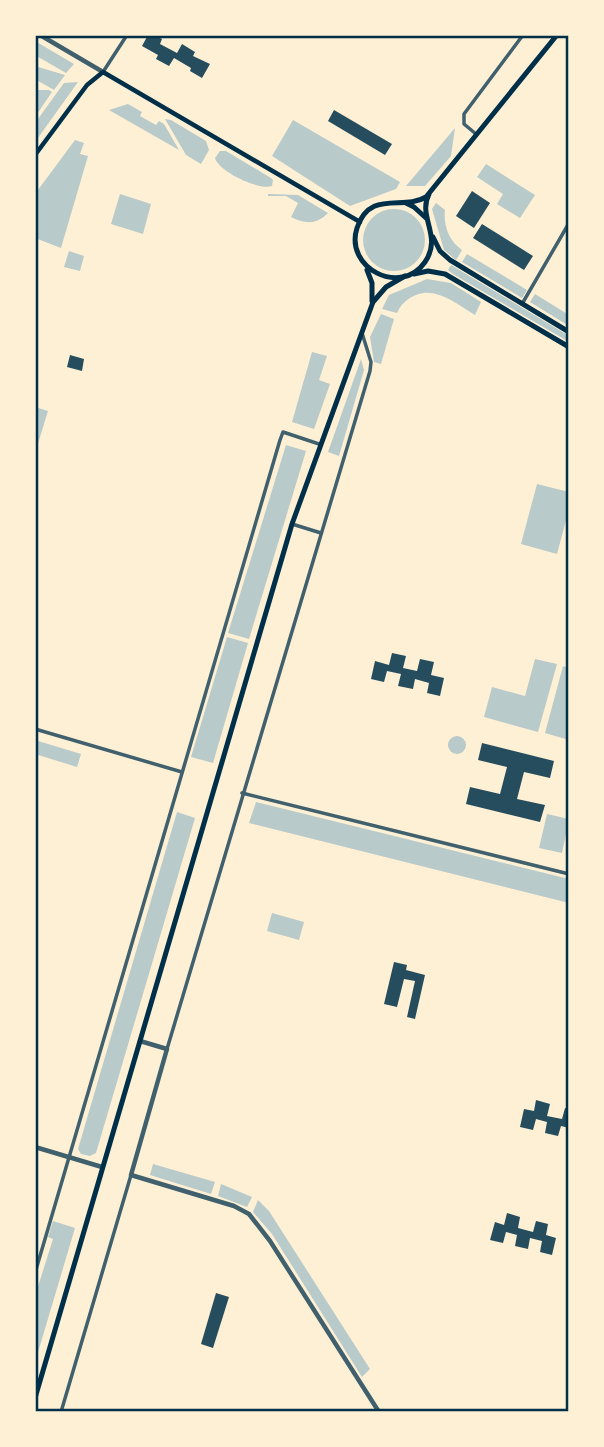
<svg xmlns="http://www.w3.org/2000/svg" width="604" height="1447" viewBox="0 0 604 1447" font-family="Rubik,sans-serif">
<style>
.green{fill:#b9caca}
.building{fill:#264d5e}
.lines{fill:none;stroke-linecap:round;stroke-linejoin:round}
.minor{stroke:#3f606c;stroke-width:3.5}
.tertiary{stroke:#3f606c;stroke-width:4.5}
.secondary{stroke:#003049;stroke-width:4.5}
.primary{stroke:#003049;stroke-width:5}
.neatline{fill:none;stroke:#003049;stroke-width:2.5}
</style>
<rect width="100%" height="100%" fill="#fdf0d5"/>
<g class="green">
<path d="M35 41 74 64 66 73 35 55Z"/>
<path d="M35 66 65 75 54 90 35 79Z"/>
<path d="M78 82 35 142V123L64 83Z"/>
<path d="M35 90H49L52 92 35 117Z"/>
<path d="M128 104 142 112 140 116 156 125 159 121 164 124 179 150 109 110Z"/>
<path d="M165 119 171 120 206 141 209 150 201 164 186 155Z"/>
<path d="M293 120 400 182 396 189 350 206 272 156Z"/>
<path d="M455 128 451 156 425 186H406Z"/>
<path d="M75 140 84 143 80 154 88 156 61 248 35 238V194Z"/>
<path d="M220 151H226L271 178 273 180 272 186C259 191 218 171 215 158Z"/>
<path d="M486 164 535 195 520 218 497 204 503 194 477 177Z"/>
<path d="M120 194 151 204 143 234 111 224Z"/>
<path d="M268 194 298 195 328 213C316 225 305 224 291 217L298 203 286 196H268Z"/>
<path d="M436 203 445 210C443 225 449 241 462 250L456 260 444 250 432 209Z"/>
<circle cx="394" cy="240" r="31"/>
<path d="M69 251 84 256 80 271 64 267Z"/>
<path d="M467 254 527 290 522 298 462 262Z"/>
<path d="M451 265 569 336V342L453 274 448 270Z"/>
<path d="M427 279 451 283 481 302 475 315C453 302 431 282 407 300 402 304 400 307 397 313L382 309 389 295Z"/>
<path d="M535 294 569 315V326L530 302Z"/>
<path d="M381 314 394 319 381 364 374 362 370 337Z"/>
<path d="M312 352 327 356 319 380 330 384 314 429 292 422Z"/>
<path d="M361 359 364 370 339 456 328 452Z"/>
<path d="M35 407 48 411 36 450H35Z"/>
<path d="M286 445 306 451 249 639 228 633Z"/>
<path d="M537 484 569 492V509L557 554 521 544Z"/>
<path d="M227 637 248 643 213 763 191 757Z"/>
<path d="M535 659 557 664 538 732 484 717 492 687 525 696Z"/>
<path d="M563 666 569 668V740L545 733Z"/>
<circle cx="457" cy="745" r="9"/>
<path d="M35 740 81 754 77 767 35 754Z"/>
<path d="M256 802 569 879V903L249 823Z"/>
<path d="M177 812 195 818 96 1153 90 1156 81 1154 78 1149Z"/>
<path d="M547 814 569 819 562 853 539 848Z"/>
<path d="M272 913 304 922 299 940 267 931Z"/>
<path d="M153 1164 215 1182 211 1194 150 1175Z"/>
<path d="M221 1184 252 1197 247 1207 218 1196Z"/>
<path d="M258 1200 269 1211 370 1369 362 1377 272 1234 253 1212Z"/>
<path d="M53 1221 75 1228 36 1359 35 1296 53 1239 48 1237Z"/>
</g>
<g class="building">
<path d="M148 35H155L162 39 160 44 177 53 182 44 195 52 193 56 210 64 202 78 190 71 191 68 174 58 169 66 156 59 158 55 142 46Z"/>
<path d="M334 110 392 144 385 155 328 121Z"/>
<path d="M472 191 490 203 474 228 456 216Z"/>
<path d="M482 224 533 256 524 270 473 238Z"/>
<path d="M70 355 84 359 82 371 67 367Z"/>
<path d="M392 653 406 656 403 668 417 671 420 659 434 662 431 675 444 678 440 696 427 693 429 683 415 679 413 689 398 686 401 674 387 671 384 682 371 679 375 661 389 665Z"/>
<path d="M482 743 554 761 550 778 524 772 517 799 545 805 540 822 466 804 470 787 500 794 507 767 478 760Z"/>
<path d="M394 962 407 965 406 970 425 975 415 1019 407 1017 415 981 404 979 397 1007 384 1004Z"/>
<path d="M536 1100 550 1104 547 1116 562 1119 565 1108 569 1109V1128L561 1126 558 1136 545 1133 547 1122 536 1119 533 1130 520 1127 524 1109 534 1111Z"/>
<path d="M507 1213 520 1217 518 1228 533 1232 536 1221 548 1224 546 1235 556 1238 552 1255 540 1252 542 1241 530 1238 528 1249 515 1246 517 1235 506 1232 503 1243 490 1240 495 1222 504 1225Z"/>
<path d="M216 1293 229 1297 213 1348 201 1344Z"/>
</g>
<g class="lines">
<g class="minor">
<path d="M103 72 127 35"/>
<path d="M476 134 464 124V114L523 35"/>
<path d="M522 304 569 223"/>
<path d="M292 524 321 533"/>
<path d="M35 653V658"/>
<path d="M35 729 182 772"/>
<path d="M242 793 569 874"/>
<path d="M167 1049 370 371 371 362 362 333"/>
<path d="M35 1273 280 440 283 432 319 444"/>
<path d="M61 1412 131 1175"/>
</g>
<g class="tertiary">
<path d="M40 35 103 72"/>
<path d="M140 1041 167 1049 131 1175 234 1206 249 1214 270 1241 379 1412"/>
<path d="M35 1147 102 1167"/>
</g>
<path class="secondary" d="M35 155 87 85 103 72 360 222"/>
<g class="primary">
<path d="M429 194C417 217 443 236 425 262 401 297 344 268 357 228 370 189 403 211 426 197L557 35"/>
<path d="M406 203 414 207 426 218"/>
<path d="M433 237 440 251 450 260 569 332"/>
<path d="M367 270 372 283V301"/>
<path d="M414 274 428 271 445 274 569 347"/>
<path d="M35 1398 292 524 373 302 386 287 405 276"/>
</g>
</g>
<rect width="604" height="1447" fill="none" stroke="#fdf0d5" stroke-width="74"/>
<rect x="37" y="37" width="530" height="1373" class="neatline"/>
</svg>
